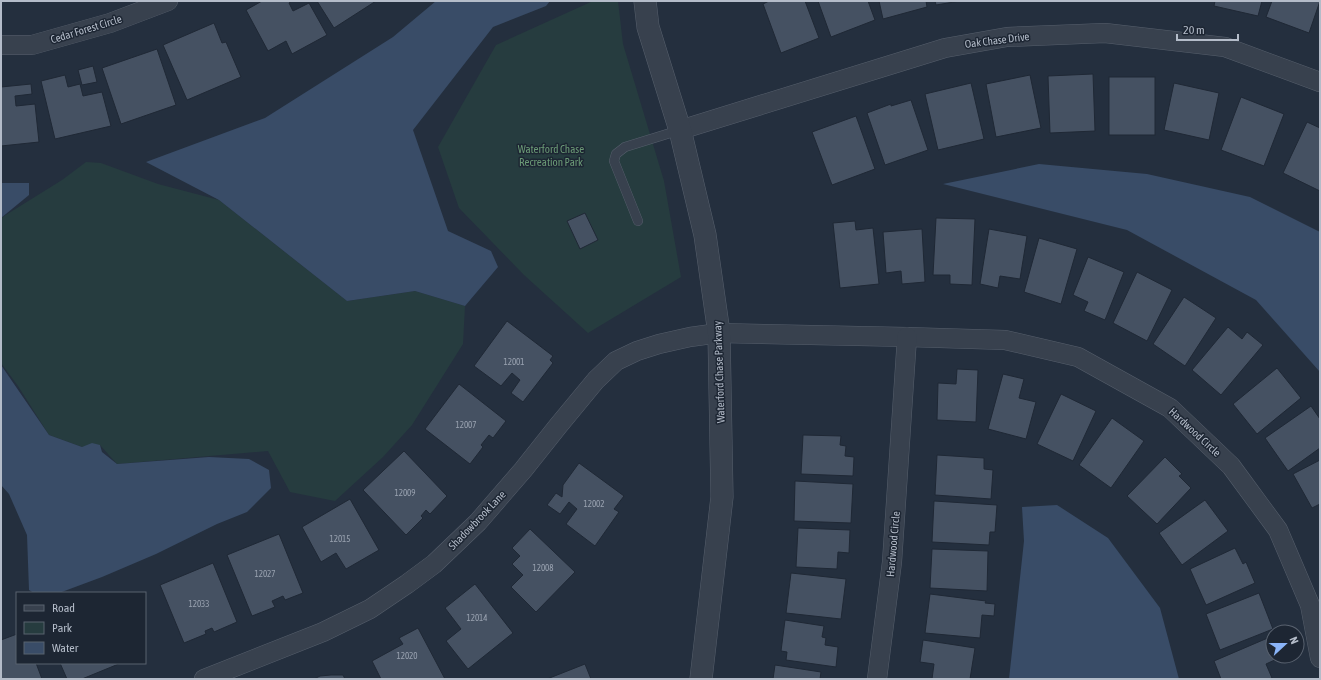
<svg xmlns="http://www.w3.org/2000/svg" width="1321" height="680" viewBox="0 0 1321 680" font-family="'Asap Condensed',sans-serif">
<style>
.green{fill:#263c3f}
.water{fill:#394c67}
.building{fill:#455162;stroke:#1f2835}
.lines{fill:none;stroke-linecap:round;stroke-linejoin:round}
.service-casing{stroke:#565f6c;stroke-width:10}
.minor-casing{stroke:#565f6c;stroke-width:20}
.tertiary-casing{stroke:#565f6c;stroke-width:23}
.service{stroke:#38414e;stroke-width:9}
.minor{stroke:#38414e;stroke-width:19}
.tertiary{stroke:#38414e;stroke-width:22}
.labels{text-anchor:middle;stroke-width:3;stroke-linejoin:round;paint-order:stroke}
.number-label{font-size:9px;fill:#98a1af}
.street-label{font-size:11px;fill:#b4bcc9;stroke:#1d2633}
.park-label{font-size:11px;fill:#6b9a76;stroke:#1d2633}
</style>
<rect width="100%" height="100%" fill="#242f3e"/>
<g class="green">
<path d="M593 1H618L623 44 664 181 681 277 588 333 524 275 459 208 438 147 496 45Z"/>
<path d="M86 162 101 163 158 184 219 200 347 301 415 291 465 306 463 344 412 425 383 457 335 501 290 492 268 451 117 464 100 445 82 447 49 435 18 386 1 363V218L62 180Z"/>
</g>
<g class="water">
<path d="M436 1H550L546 6 493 27 413 130 448 231 491 251 498 267 465 306 415 291 347 301 219 200 146 162 265 118 393 37Z"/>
<path d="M1039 164 1147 174 1250 197 1320 232V372L1256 300 1127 230 943 184Z"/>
<path d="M1 183H29V195L1 218Z"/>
<path d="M1 365 49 435 82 447 92 443 100 445 102 452 117 464 209 457 249 459 269 470 271 488 247 512 217 524 156 554 102 577 59 593H34L29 590 27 535 9 494 1 485Z"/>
<path d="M1057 505 1108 538 1160 608 1179 679H1009L1024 541 1022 507Z"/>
</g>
<g class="building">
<path d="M262 1H292L289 3 293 11 309 3 327 35 292 54 286 41 268 51 246 10Z"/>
<path d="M317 1H376L334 28Z"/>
<path d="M769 1H805L819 38 781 53 763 4Z"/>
<path d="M818 1H868L875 20 831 37Z"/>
<path d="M879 1H926L927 7 883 19Z"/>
<path d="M935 1H960L936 5Z"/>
<path d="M1215 1H1262L1258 16 1214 6Z"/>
<path d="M1272 1H1320L1309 33 1266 17Z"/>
<path d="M214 23 222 43 226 42 241 77 187 100 163 45Z"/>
<path d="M157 49 176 105 121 124 102 68Z"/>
<path d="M93 66 97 82 82 85 78 70Z"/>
<path d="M1093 74 1095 131 1050 133 1048 76Z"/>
<path d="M65 75 68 87 80 84 83 96 102 92 111 126 55 139 41 81Z"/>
<path d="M1030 75 1041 128 996 137 986 84Z"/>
<rect x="1109" y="77" width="46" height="58"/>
<path d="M971 83 984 139 938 150 925 94Z"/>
<path d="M1174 83 1219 93 1209 140 1164 130Z"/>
<path d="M31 84 32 94 15 96 16 106 35 104 39 142 1 146V87Z"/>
<path d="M1241 97 1284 114 1264 166 1221 150Z"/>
<path d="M911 100 928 150 885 165 867 113 891 104V106Z"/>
<path d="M856 116 875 169 832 185 812 132Z"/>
<path d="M1307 122 1320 128V191L1283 173Z"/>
<path d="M585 213 598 240 580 249 567 221Z"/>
<path d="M936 218 975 219 972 285 950 284V275H933Z"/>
<path d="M855 221 856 230 873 228 879 284 840 288 833 223Z"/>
<path d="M922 229 925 282 902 284 901 271 886 273 883 232Z"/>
<path d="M989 229 1027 236 1020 279 1000 276 998 288 980 284Z"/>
<path d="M1039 238 1077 249 1061 304 1024 292Z"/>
<path d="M1088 257 1124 272 1105 320 1084 311 1088 302 1073 295Z"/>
<path d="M1137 272 1172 290 1147 341 1113 323Z"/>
<path d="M1184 297 1216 318 1185 366 1153 344Z"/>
<path d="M507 321 553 356 550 360 553 363 523 402 511 393 520 380 512 373 501 386 474 366Z"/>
<path d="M1228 327 1242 339 1247 332 1263 345 1221 395 1192 370Z"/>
<path d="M1277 368 1301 398 1257 434 1233 404Z"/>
<path d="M957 369 978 370 976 422 937 420 938 383 956 384Z"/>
<path d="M1003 374 1024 379 1019 398 1036 402 1026 439 988 429Z"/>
<path d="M459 384 506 421 493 438 489 435 481 445 483 447 470 464 425 429Z"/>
<path d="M1061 394 1096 411 1073 461 1037 444Z"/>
<path d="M1311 406 1320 419V448L1288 471 1265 438Z"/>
<path d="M1112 418 1144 441 1111 488 1079 465Z"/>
<path d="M803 435 841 436 840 445 846 446 845 456 854 457 853 476 801 474Z"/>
<path d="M404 451 447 496 430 514 426 510 421 516 423 518 406 535 363 490Z"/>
<path d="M937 455 984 458V469L993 470 991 499 935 495Z"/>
<path d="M1165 457 1182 474 1179 476 1191 488 1157 524 1127 496Z"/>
<path d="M1320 460V504L1312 508 1293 474Z"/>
<path d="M579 463 624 496 614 509 619 512 595 546 566 524 577 509 569 502 560 514 547 505 556 493 562 497 563 485Z"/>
<path d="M795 481 853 484 851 523 794 521Z"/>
<path d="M350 499 379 550 346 569 336 553 321 562 302 527Z"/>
<path d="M1205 500 1228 531 1182 565 1159 533Z"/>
<path d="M934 501 997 505 995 532H990L989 545 932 542Z"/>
<path d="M798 528 850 530 849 553 838 552 837 569 796 567Z"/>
<path d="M530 529 575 572 536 612 511 587 523 575 512 564 520 556 512 548Z"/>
<path d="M279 534 303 593 285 600 283 596 272 601 275 607 252 616 227 555Z"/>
<path d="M1235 548 1243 564 1246 562 1255 583 1206 605 1190 569Z"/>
<path d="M932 549 988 551 987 591 930 588Z"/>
<path d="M213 563 237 622 214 632 212 628 205 631 206 634 184 643 160 585Z"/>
<path d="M791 573 846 579 841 619 786 613Z"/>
<path d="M475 584 513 633 468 669 446 641 461 629 445 608Z"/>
<path d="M1259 593 1273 629 1220 650 1206 614Z"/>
<path d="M930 594 986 601 985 603 995 604 994 616 982 615 980 638 925 633Z"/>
<path d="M785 620 824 626 822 637 826 638 825 645 838 647 836 667 786 660 787 652 781 651Z"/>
<path d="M418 628 445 679H381L372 661 403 644 399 638Z"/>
<path d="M17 634V663H36L42 679H1V640Z"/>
<path d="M1270 637 1273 643V656H1278L1279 658 1266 664 1272 678 1269 679H1221L1214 661Z"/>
<path d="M923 640 975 648 970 679H932L934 664 920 662Z"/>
<path d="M60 663H121L82 679H67Z"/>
<path d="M585 664 591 679H547Z"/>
<path d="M775 665 821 672 820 679H773Z"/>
<path d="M331 675H343L345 679H314L320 676Z"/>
</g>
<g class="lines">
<defs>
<path id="service" d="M638 221 614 161 616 154 625 147 680 130"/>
<g id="minor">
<path d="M1 45H32L110 23 168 1"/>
<path d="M680 130 945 48 1007 37 1105 33 1225 47 1320 82"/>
<path d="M204 679 323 632 370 609 407 584 434 564 478 522 523 470 558 426 596 380 616 361 637 351 659 344 690 337 719 333 907 337 1005 340 1078 357 1170 408 1231 466 1278 530 1310 605 1320 658"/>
<path d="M877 679 892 562 907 337"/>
</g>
<path id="tertiary" d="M645 1 648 27 680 130 705 235 719 333 722 497 701 679"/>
</defs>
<use href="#service" class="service-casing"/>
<use href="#minor" class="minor-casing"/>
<use href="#tertiary" class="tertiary-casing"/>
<use href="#service" class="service"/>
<use href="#minor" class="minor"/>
<use href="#tertiary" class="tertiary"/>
</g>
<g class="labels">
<g class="number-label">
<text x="514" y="365">12001</text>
<text x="466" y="428">12007</text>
<text x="405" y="496">12009</text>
<text x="594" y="507">12002</text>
<text x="340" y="542">12015</text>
<text x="543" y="571">12008</text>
<text x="265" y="577">12027</text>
<text x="199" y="607">12033</text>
<text x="477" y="621">12014</text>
<text x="407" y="659">12020</text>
</g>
<g class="street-label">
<text transform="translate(86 29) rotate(-17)" y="4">Cedar Forest Circle</text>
<text transform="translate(997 40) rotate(-7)" y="4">Oak Chase Drive</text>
<text transform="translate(719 372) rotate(-92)" y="4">Waterford Chase Parkway</text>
<text transform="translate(1195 432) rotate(43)" y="4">Hardwood Circle</text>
<text transform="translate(477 520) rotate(-46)" y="4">Shadowbrook Lane</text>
<text transform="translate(893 544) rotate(-85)" y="4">Hardwood Circle</text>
</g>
<g class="park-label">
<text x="551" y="153">Waterford Chase<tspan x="551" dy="13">Recreation Park</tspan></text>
</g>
</g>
<rect width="1321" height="680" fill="none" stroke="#b4bcc9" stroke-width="4"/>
<rect x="16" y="592" width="130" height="72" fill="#1d2633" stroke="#59626f"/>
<rect x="24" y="605" width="20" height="6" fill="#38414e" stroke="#59626f"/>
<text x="52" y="612" font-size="12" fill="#b4bcc9">Road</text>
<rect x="24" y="622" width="20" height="12" fill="#263c3f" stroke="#59626f"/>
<text x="52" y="632" font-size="12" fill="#b4bcc9">Park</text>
<rect x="24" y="642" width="20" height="12" fill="#394c67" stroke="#59626f"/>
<text x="52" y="652" font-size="12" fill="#b4bcc9">Water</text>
<g transform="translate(1285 644) rotate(68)"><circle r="19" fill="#1d2633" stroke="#59626f"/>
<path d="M0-3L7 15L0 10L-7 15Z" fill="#8ab4f8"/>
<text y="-6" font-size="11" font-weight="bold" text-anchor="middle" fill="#b4bcc9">N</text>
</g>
<path d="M1177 34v6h61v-6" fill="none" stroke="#b4bcc9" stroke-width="2"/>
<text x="1183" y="34" font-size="12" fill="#b4bcc9" stroke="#1d2633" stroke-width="3" paint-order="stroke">20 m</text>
</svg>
